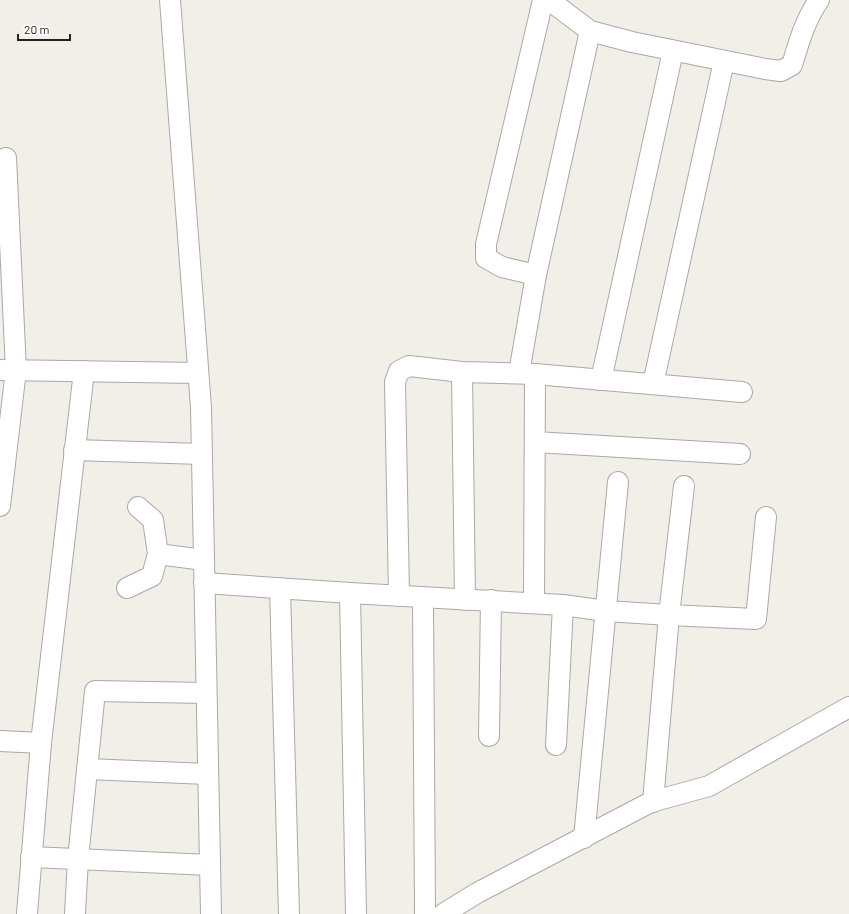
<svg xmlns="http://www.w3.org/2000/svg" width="849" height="914" viewBox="0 0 849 914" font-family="Barlow,sans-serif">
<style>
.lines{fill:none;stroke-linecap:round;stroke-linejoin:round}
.minor-casing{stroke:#a9a9a9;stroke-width:22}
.minor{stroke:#fff;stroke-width:20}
</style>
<rect width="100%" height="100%" fill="#f2efe9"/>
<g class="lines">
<defs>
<g id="minor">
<path d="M170 0 201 407 211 914"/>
<path d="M549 0 590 31 632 42 765 69 781 71 792 65C799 42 805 20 819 0"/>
<path d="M536 275 502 267 486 258V244L543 0"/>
<path d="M0 370 198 373"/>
<path d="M462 372 465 600"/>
<path d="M519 373 536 275 590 31"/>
<path d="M601 380 673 51"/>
<path d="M653 384 724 61"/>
<path d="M535 442 740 454"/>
<path d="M74 450 202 454"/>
<path d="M684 486 669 615 756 619 766 517"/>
<path d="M0 506 16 370 6 158"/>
<path d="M158 554 204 560"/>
<path d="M204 583 350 593 563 605 606 611 669 615 653 802"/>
<path d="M127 588 152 576 158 554 153 520 138 507"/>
<path d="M280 588 289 914"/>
<path d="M350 593 356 914"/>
<path d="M399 596 395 382 399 371 409 366 462 372 535 374 742 392"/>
<path d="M423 597 425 914"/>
<path d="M534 603 535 374"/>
<path d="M489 736 491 600"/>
<path d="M0 741 41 743"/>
<path d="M556 745 563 605"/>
<path d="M87 769 208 774"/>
<path d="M584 838 618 482"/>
<path d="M31 857 210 865"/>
<path d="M27 914 41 743 84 371"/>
<path d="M75 914 78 859 95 691 206 693"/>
<path d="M443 914 477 893 651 802 709 786 849 707"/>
</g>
</defs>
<use href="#minor" class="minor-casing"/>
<use href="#minor" class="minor"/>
</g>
<path d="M18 34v6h52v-6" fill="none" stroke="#222222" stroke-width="2"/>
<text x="24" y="34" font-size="12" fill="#222222" stroke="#ffffff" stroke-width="3" paint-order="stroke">20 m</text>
</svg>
